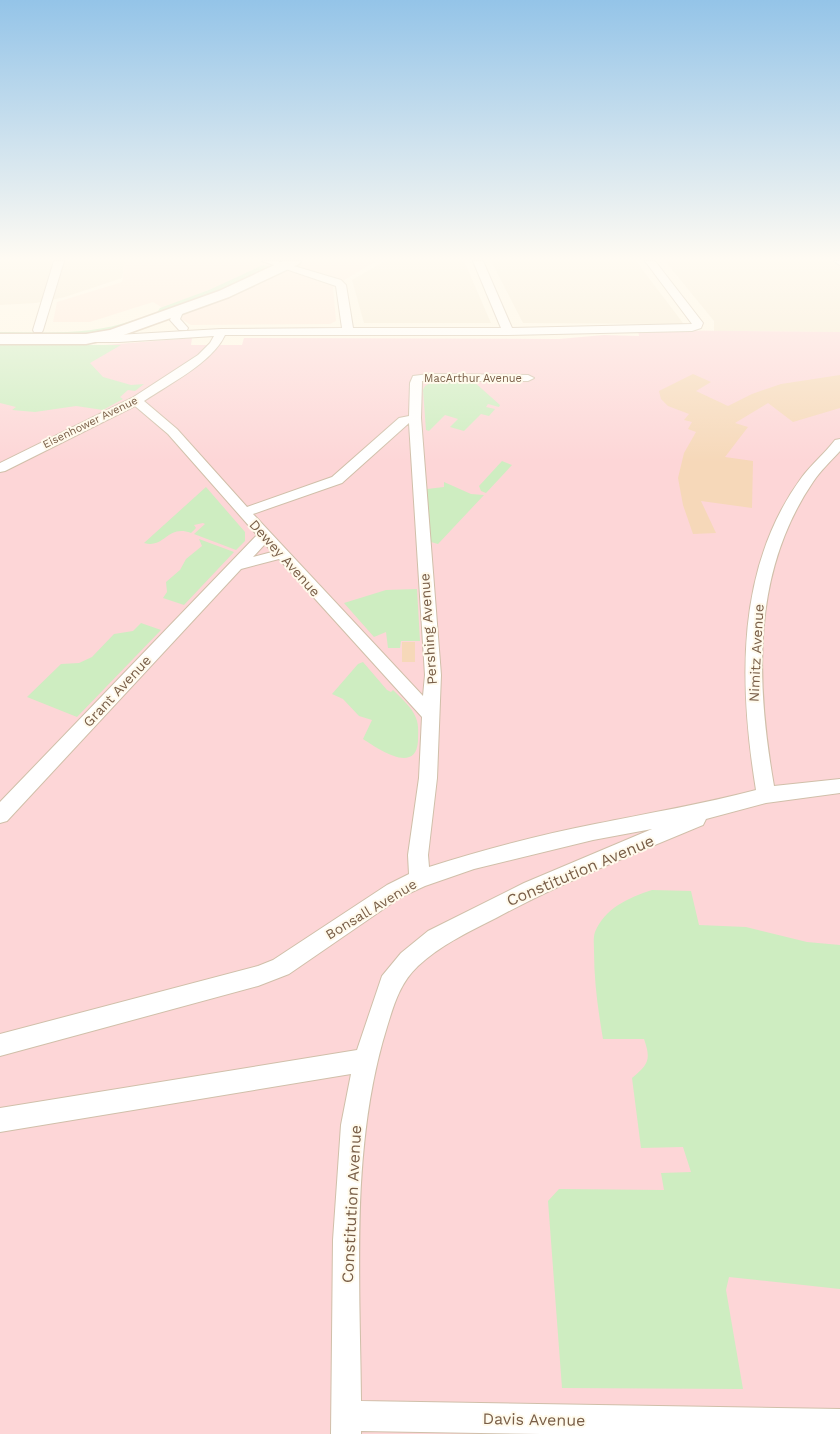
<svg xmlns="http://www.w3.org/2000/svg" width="840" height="1434" viewBox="0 0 840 1434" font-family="'Work Sans',sans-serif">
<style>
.residential{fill:#f6ead2}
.commercial{fill:#ffe7d7}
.medical{fill:#fdd6d7}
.green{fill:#ceedc1}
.building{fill:#f6d8b9}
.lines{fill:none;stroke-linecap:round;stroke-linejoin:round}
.minor-casing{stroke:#d0bfa9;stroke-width:2}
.secondary-casing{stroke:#d6c2a9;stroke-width:3}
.minor{fill:#fff;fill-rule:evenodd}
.secondary{fill:#fff;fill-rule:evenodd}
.labels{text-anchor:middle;stroke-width:4;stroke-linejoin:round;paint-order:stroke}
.far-street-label{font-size:11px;fill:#795e47;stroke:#fffaec}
.street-label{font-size:14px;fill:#795e47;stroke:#fffaec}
.near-street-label{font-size:16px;fill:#795e47;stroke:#fffaec}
</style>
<rect width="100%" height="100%" fill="#fef7e4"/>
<g class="residential">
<path d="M0 261H125L122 278 65 297 36 303 0 305Z"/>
<path d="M385 261H464L491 323H364L352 280Z"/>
<path d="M491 261H636L683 323 678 324 523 323Z"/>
<path d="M665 261H840V332L714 331V321Z"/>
</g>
<path class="commercial" d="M125 261H376L333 287 336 321 330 324 191 325 153 302 90 322H53L57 302 122 282Z"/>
<path class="medical" d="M638 330 840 332V1434H0V345H105L192 338 191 345H242L244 338 559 339 604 335 639 336Z"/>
<g class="green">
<path d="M263 265 273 267 245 282 162 313 158 311 160 308 209 290Z"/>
<path d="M134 320 139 323C95 340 46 335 0 334V332C47 332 89 336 134 320Z"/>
<path d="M0 345H121L90 363 103 377 131 385 144 384 135 391 128 390 120 397 123 399 103 410 76 406 35 412 12 410 16 407 0 403Z"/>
<path d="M435 380 473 381 500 405 499 407 488 404 486 407 495 409 489 416 481 414 464 431 450 427 458 419 445 415 429 431 426 430 423 390 425 386Z"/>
<path d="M502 461 512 465 486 493 481 491 479 486Z"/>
<path d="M444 482 471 494 484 495 438 544 431 542 427 489 444 487Z"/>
<path d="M206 487 245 532V541L236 550 194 534 205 524 203 523 194 525 196 528 191 533C167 524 165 549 144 543Z"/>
<path d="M199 539 234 552 184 605 163 598 167 592 166 582 180 570 186 559 202 546Z"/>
<path d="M417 589 420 641H401L400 648H388L386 632 374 637 344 603 386 590Z"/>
<path d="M141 623 161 630 77 717 27 697 61 664 79 663 92 657 114 634 133 631Z"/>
<path d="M363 662 387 690 391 692 393 690C401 698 412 707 416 718 419 725 418 733 418 741 416 775 378 749 363 739L372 720 359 716 343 699 332 694 358 664Z"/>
<path d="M652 890 691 891 699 925 746 927 807 942 840 945V1289L729 1277 726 1290 743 1389 562 1388 548 1201 559 1189 664 1190 661 1173 691 1172 683 1147 641 1148 632 1078C649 1064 651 1059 644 1039H603C598 1010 594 981 594 951 594 945 593 938 595 932 605 908 628 898 652 890Z"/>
</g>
<g class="building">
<path d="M693 374 711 382 696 391 728 406 752 394 781 384 840 375V408L793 422 768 403 735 423 748 427 725 457 753 461 752 508 701 501 716 533 693 534 683 505 678 478 684 453 696 432 688 429 692 422 684 420 689 414 668 406 661 399 659 391Z"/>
<rect x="402" y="642" width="13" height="20"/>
</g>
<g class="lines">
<defs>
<g id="minor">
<path d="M54 261H64L43 330 42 332H34L33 330Z"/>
<path d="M262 261H277L341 280 346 285 353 328H501L473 261H483L512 328 692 324 645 261H655L703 323 701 328 692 331 508 335H225C212 363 169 384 144 401L177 429 247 507 332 477 399 418 409 416 410 383 413 376 429 374 528 375 534 378 528 381H422L421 418 441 675 437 778 428 855 429 867C483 850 539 835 595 824 649 813 703 804 756 790 739 685 735 568 802 477 812 464 825 453 835 440L840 439V451C831 461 820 471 813 482 751 573 756 683 774 786L840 779V793L766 803 706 819 703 825C633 854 563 882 496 918 468 932 441 945 418 966 400 983 394 1004 387 1027 350 1146 360 1278 361 1401L840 1409V1434H541L361 1431V1434H331L333 1240 341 1125 351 1074 0 1132V1108L357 1050 382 976 401 953 428 931 524 883 652 829 593 840 474 869 425 886 401 897 289 974 258 986 0 1056V1034L258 966 273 960 387 885 409 874 408 855 419 778 422 717 279 559 241 569 7 821 0 823V802L257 535 168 434 135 406 5 471 0 472V463L132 398 198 355 210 343 214 336 119 342H86L82 341 81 339 82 337 221 329 342 328 336 286ZM409 423 425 675 423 696 253 514 342 483ZM265 544 272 552 253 557Z"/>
<path d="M834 261H840V265Z"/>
<path d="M178 309 183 312 180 319 188 328 187 330H179L170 320 174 310Z"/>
</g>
<path id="secondary" d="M283 261H301L299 264 229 297 118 337 86 344H0V334H86L110 330 219 291Z"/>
</defs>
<use href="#minor" class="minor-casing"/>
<use href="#secondary" class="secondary-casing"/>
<use href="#minor" class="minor"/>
<use href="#secondary" class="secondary"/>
</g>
<linearGradient id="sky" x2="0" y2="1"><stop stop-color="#94c4e8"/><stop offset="0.56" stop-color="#fffbf3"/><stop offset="1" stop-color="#fffbf3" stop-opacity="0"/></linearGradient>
<rect width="840" height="462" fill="url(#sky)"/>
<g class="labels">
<g class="far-street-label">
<text x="473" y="382">MacArthur Avenue</text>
<text transform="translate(90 422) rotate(-26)" y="4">Eisenhower Avenue</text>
</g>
<g class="street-label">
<text transform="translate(285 558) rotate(48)" y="5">Dewey Avenue</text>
<text transform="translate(428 629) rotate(-94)" y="5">Pershing Avenue</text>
<text transform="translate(756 653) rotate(-87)" y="5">Nimitz Avenue</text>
<text transform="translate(117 691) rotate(-47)" y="5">Grant Avenue</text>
<text transform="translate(371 909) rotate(-31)" y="5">Bonsall Avenue</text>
</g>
<g class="near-street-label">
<text transform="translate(580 870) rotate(-23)" y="6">Constitution Avenue</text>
<text transform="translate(351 1204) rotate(-87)" y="6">Constitution Avenue</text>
<text transform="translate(534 1419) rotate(1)" y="6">Davis Avenue</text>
</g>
</g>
</svg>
